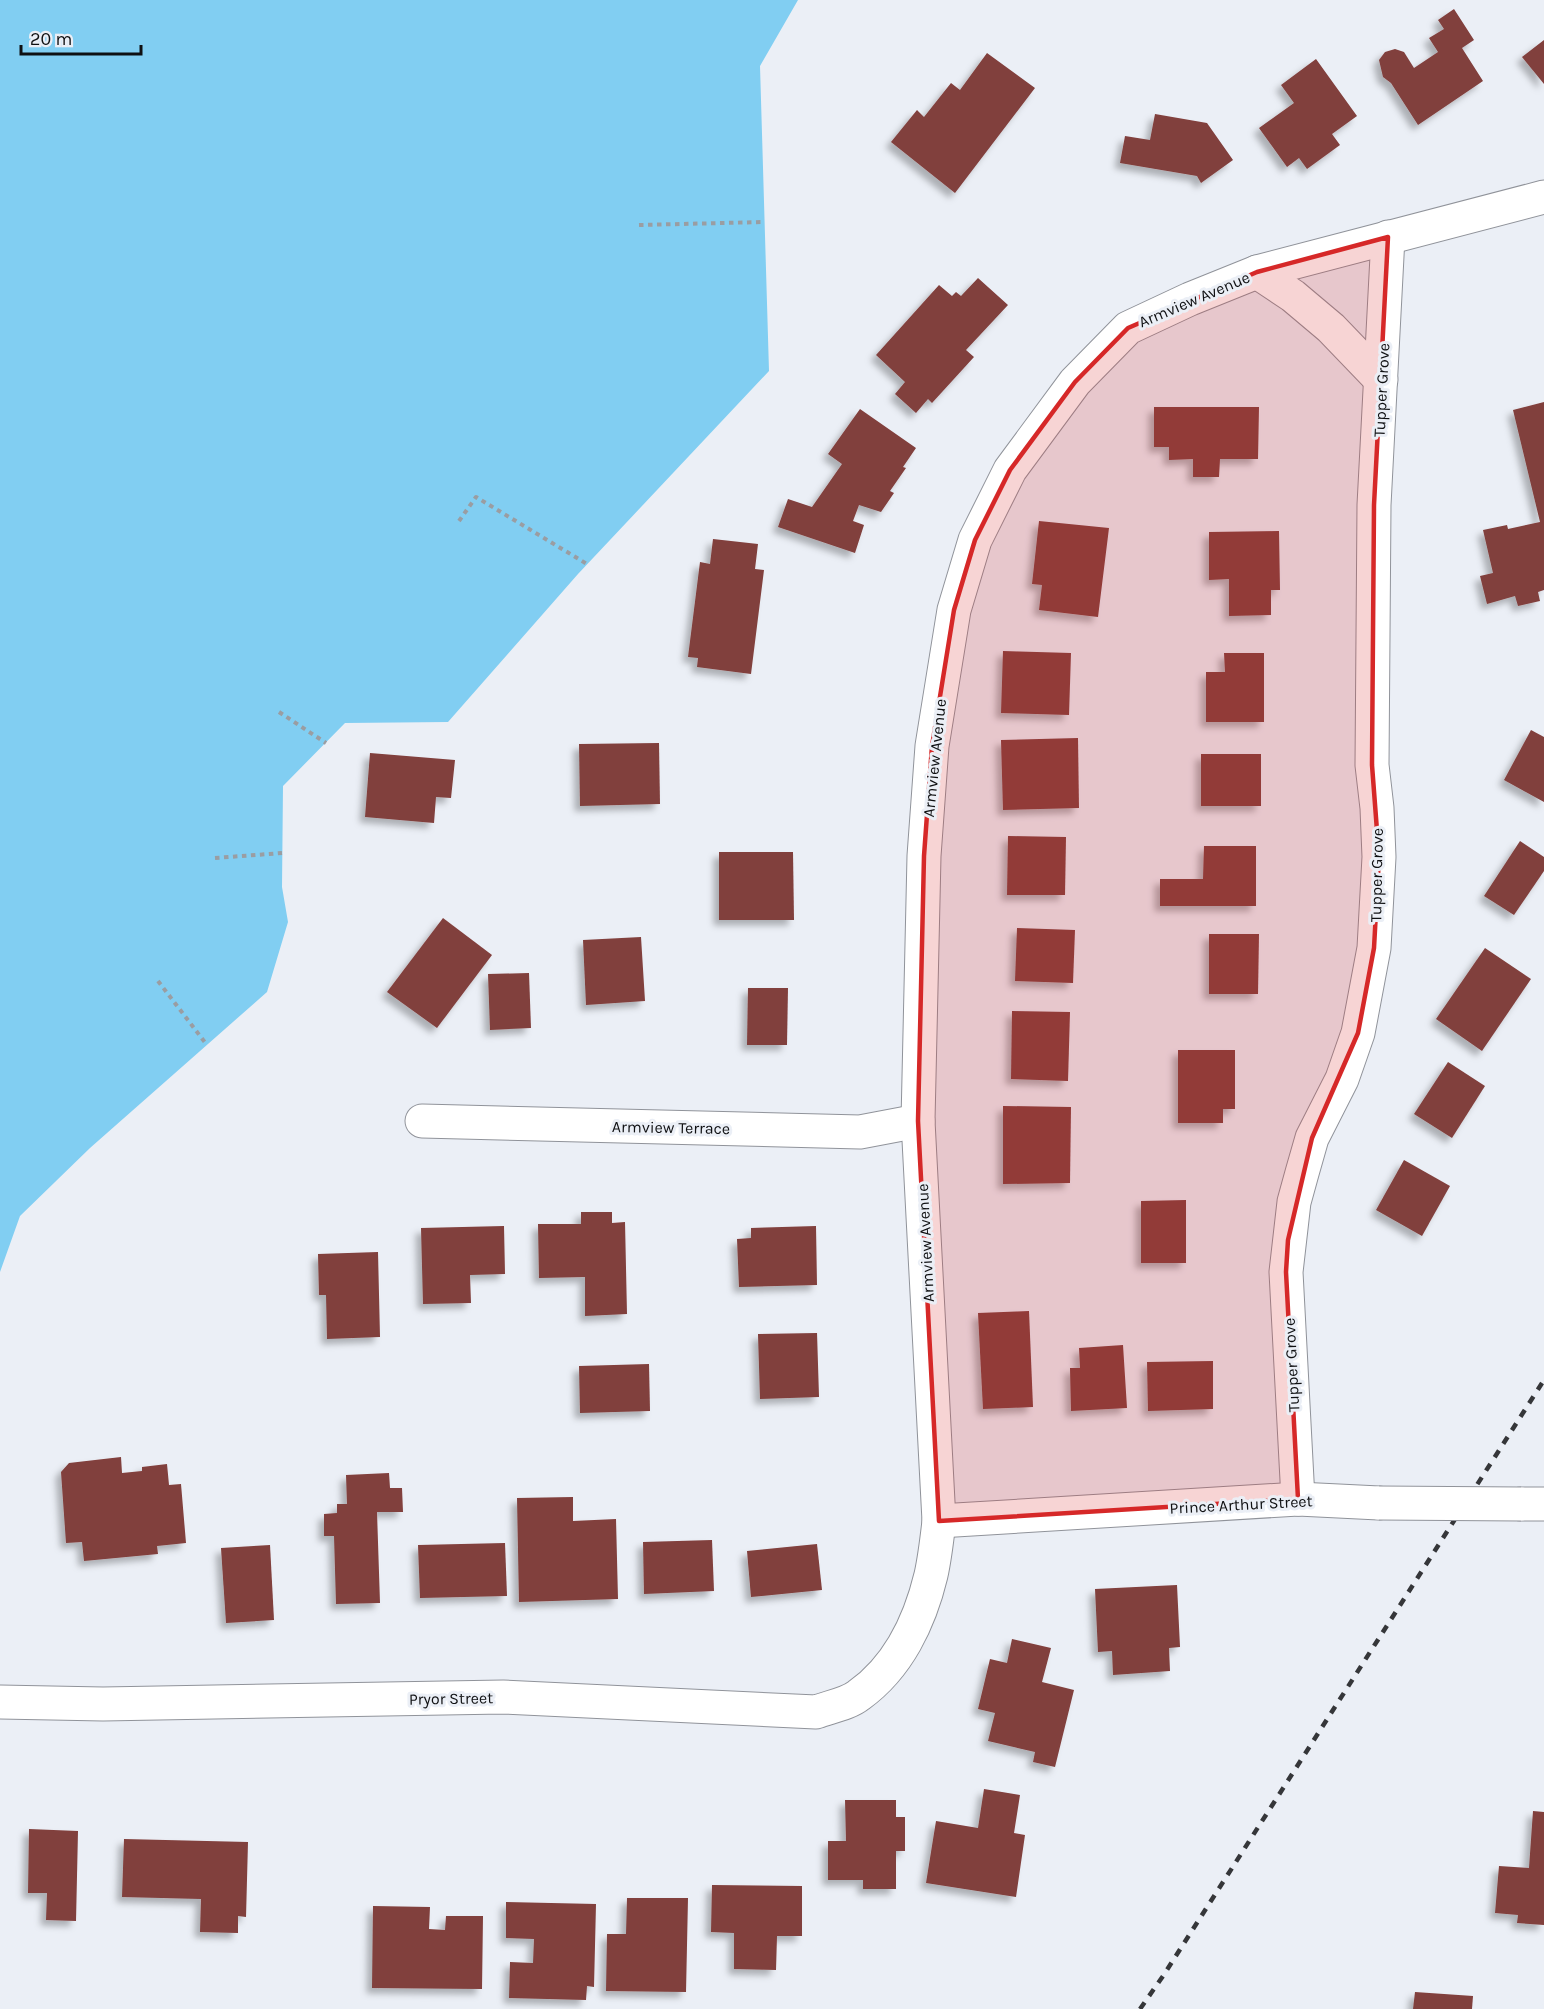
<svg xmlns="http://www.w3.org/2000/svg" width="1544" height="2009" viewBox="0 0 1544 2009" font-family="Karla,sans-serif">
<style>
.water{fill:#81cef2}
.building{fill:#813f3c;filter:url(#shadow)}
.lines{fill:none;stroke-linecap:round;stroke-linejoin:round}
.minor-casing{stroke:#90939a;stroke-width:35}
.path{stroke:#9a9da2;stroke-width:4;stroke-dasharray:4.5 4.5;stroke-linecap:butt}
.minor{stroke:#fff;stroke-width:33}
.rail{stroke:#353639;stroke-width:4.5;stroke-dasharray:8 8;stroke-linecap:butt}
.minor-bridge-casing{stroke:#90939a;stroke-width:35;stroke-linecap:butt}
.minor-bridge{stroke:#fff;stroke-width:33}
.marked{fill:#d62828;fill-opacity:0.2;stroke:#d62828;stroke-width:4.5;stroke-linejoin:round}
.labels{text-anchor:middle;stroke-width:6;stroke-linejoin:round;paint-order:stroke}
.street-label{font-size:16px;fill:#0f1012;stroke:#ebeff6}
</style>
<defs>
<filter id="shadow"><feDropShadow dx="-5.5" dy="5.5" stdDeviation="3" flood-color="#0004"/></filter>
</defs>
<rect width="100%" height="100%" fill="#ebeff6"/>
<path class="water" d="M0 0H798L760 66 769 371 578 574 448 722 345 723 283 786 282 887 288 922 267 992 90 1148 20 1216 0 1272Z"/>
<g class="building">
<path d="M1454 9 1474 40 1462 48 1483 81 1418 125 1391 83 1383 77 1379 60 1385 52 1395 49 1404 52 1414 68 1438 52 1429 38 1444 29 1438 20Z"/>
<path d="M1544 40V84L1522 57Z"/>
<path d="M987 53 1035 88 955 193 891 142 917 110 924 117 951 83 960 90Z"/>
<path d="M1316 59 1357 116 1332 134 1340 145 1307 169 1299 158 1287 167 1259 128 1294 103 1281 85Z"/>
<path d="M1155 114 1207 123 1233 160 1201 183 1197 176 1120 163 1125 136 1150 140Z"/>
<path d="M978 278 1008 305 966 350 974 357 932 403 928 399 916 413 895 394 905 382 876 355 939 285 952 296 956 292 961 296Z"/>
<path d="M1544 402V590L1538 592 1540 601 1518 606 1515 596 1487 604 1480 576 1493 573 1483 530 1507 525 1508 529 1540 522 1513 410Z"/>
<path d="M1154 407H1259L1258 459H1220L1219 477H1193V459L1169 460V447H1154Z"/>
<path d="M860 409 916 448 903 467 906 468 890 491 894 493 881 512 859 505 853 521 864 525 855 553 778 527 788 499 812 507 842 464 828 454Z"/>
<path d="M1039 521 1109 528 1098 617 1039 610 1042 585 1032 584Z"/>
<path d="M1279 531 1280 590H1271V615L1229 616V579L1209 580V532Z"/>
<path d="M713 539 758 544 755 569 764 570 751 674 697 667 698 658 688 657 700 562 710 564Z"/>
<path d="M1003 651 1071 653 1069 715 1001 713Z"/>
<path d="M1224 653H1264V722H1206V672H1225Z"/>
<path d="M1531 730 1544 737V802L1504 780Z"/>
<path d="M1078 738 1079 808 1003 810 1001 740Z"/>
<path d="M659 743 660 804 580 806 579 744Z"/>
<path d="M370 753 455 760 451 798 436 797 434 823 365 817Z"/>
<rect x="1201" y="754" width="60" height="52"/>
<path d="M1008 836 1066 837 1065 895H1007Z"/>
<path d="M1520 841 1544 857V871L1514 915 1484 896Z"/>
<path d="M1204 846H1256V906H1160V879H1203Z"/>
<path d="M719 852H793L794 920H719Z"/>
<path d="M443 918 492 955 437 1028 387 992Z"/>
<path d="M1017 928 1075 930 1073 983 1015 981Z"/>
<path d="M1209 934H1259L1258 994H1209Z"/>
<path d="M641 937 645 1001 586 1005 583 940Z"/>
<path d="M1485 948 1531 979 1482 1051 1436 1019Z"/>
<path d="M529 973 531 1028 490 1030 488 974Z"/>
<path d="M748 988H788L787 1045H747Z"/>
<path d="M1012 1011 1070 1012 1068 1081 1011 1079Z"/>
<path d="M1178 1050H1235V1109H1223V1123H1178Z"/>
<path d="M1448 1062 1485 1086 1452 1138 1414 1114Z"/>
<path d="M1003 1106 1071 1107 1070 1183 1003 1184Z"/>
<path d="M1404 1160 1450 1186 1422 1236 1376 1210Z"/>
<path d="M1186 1200V1263H1141V1201Z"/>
<path d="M581 1212H612V1223L625 1222 627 1314 585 1316V1277L539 1278 538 1224H581Z"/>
<path d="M504 1226 505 1274 470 1275 471 1303 423 1304 421 1228Z"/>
<path d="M816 1226 817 1285 739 1287 737 1239 751 1238V1228Z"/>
<path d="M378 1252 380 1337 327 1339 326 1295H319L318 1254Z"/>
<path d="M1029 1311 1033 1407 983 1409 978 1313Z"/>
<path d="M817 1333 819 1397 760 1399 758 1334Z"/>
<path d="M1123 1345 1127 1408 1071 1411 1070 1368H1080L1079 1348Z"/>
<path d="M1213 1361V1409L1148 1411 1147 1362Z"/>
<path d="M649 1364 650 1411 580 1413 579 1366Z"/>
<path d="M121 1457 122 1473 142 1471V1467L167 1464 169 1485 181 1484 186 1543 157 1546 158 1554 84 1561 82 1542 66 1543 61 1472 69 1463Z"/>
<path d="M389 1473 390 1488H402L403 1512H377L380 1603 336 1604 334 1536H324V1514L337 1513V1504H347L346 1475Z"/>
<path d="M573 1497V1521L616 1519 618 1599 519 1602 517 1498Z"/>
<path d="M712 1540 714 1591 644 1594 643 1542Z"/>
<path d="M505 1543 507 1596 420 1598 418 1545Z"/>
<path d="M817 1544 822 1590 751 1597 747 1551Z"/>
<path d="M270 1545 274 1620 226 1623 221 1548Z"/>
<path d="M1177 1585 1180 1647 1169 1648 1170 1671 1113 1675 1112 1651 1098 1652 1095 1589Z"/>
<path d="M1012 1639 1051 1648 1042 1682 1074 1690 1055 1767 1033 1762 1035 1752 988 1741 995 1713 978 1709 990 1659 1007 1663Z"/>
<path d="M984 1789 1020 1795 1014 1833 1025 1835 1016 1897 926 1883 936 1821 978 1828Z"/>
<path d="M845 1800H896V1817H905V1851H896V1889H863V1880H828V1841H846Z"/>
<path d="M1533 1811 1544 1812V1925L1517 1923 1518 1915 1495 1913 1499 1866 1529 1868Z"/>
<path d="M29 1829 78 1831 76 1921 46 1920 47 1893H28Z"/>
<path d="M124 1839 248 1842 246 1917 238 1916V1933L200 1932 201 1899 122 1897Z"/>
<path d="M712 1885 802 1886V1936H777L776 1970 734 1969V1933L711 1932Z"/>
<path d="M627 1898H688L686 1992 606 1991 607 1934H626Z"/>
<path d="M506 1902 596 1904 594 1987 587 1986 586 2000 509 1998 510 1962 533 1963 534 1939 506 1938Z"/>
<path d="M373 1906 430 1907 429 1929 445 1930 446 1916H483L482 1989 372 1988Z"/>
<path d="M1415 1992 1473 1996 1472 2009H1413Z"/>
</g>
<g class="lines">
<defs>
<g id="minor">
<path d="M1257 272 1293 296 1331 328 1381 380"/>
<path d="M422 1121 860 1132 918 1121"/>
<path d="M1298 1499 1286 1272 1294 1202 1302 1173 1312 1138 1342 1079 1358 1033 1374 948 1379 857 1377 808 1372 765 1374 505 1388 237"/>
<path d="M1521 1504H1544"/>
<path d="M939 1521 1298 1499 1379 1503"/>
<path d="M0 1702 103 1704 503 1697 816 1712C829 1707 848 1704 859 1695 898 1667 920 1621 931 1575 935 1557 937 1539 939 1521L918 1121 924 856 932 746 954 610 975 540 1010 470 1075 382 1128 328 1190 299 1257 272 1544 197"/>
</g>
</defs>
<use href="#minor" class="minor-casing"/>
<g class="path">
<path d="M639 225 764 222"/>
<path d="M459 521 476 497 587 564"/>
<path d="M279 712 326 743"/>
<path d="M215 858 282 853"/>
<path d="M158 981 207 1045"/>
</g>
<use href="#minor" class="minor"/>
<path class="rail" d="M1140 2009 1163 1976 1544 1380"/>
<defs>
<path id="minor-bridge" d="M1379 1503 1521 1504"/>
</defs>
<use href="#minor-bridge" class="minor-bridge-casing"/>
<use href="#minor-bridge" class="minor-bridge"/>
</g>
<path class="marked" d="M1388 237 1374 505 1372 765 1379 857 1374 948 1358 1033 1312 1138 1288 1240 1286 1272 1298 1499 939 1521 918 1121 924 856 932 746 954 610 975 540 1010 470 1075 382 1128 328 1257 272Z"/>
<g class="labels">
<g class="street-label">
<text transform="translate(1194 299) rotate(-23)" y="6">Armview Avenue</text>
<text transform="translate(1381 390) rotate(-87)" y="6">Tupper Grove</text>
<text transform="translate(934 758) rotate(-84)" y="6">Armview Avenue</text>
<text transform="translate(1376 875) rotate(-89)" y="6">Tupper Grove</text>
<text transform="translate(671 1127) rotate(1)" y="6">Armview Terrace</text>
<text transform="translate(925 1243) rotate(-93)" y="6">Armview Avenue</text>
<text transform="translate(1291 1365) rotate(-93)" y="6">Tupper Grove</text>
<text transform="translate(1241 1504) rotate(-3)" y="6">Prince Arthur Street</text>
<text transform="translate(451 1698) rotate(-1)" y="6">Pryor Street</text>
</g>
</g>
<path d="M21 45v9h120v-9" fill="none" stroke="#0f1012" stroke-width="3"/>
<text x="30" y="45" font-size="18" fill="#0f1012" stroke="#ebeff6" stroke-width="4.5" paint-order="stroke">20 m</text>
</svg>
